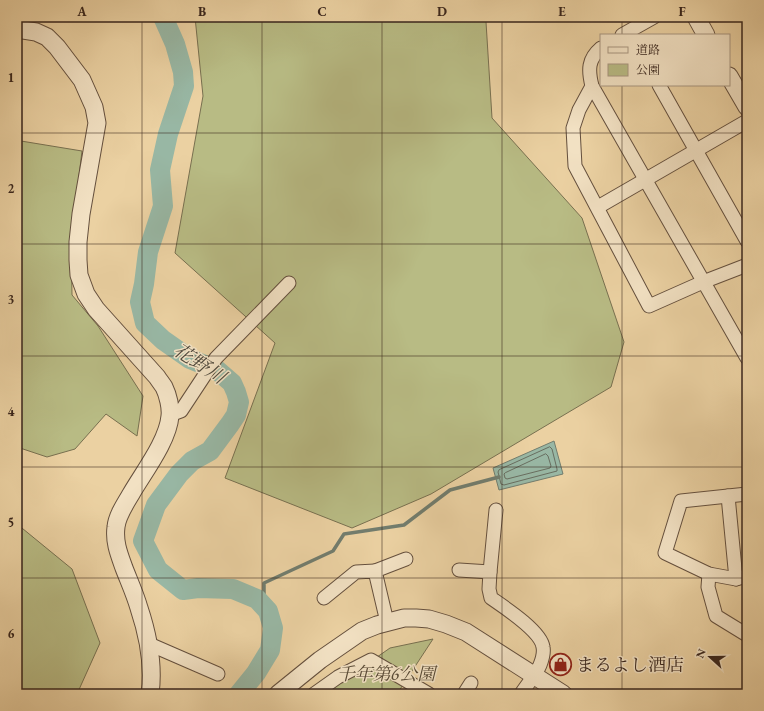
<svg xmlns="http://www.w3.org/2000/svg" width="764" height="711" viewBox="0 0 764 711" font-family="'EB Garamond','Noto Serif JP',serif">
<style>
.green{fill:#b8bb84;stroke:#787050}
.water{fill:#98b7a4;stroke:#727d6e}
.lines{fill:none;stroke-linecap:round;stroke-linejoin:round}
.shore{stroke:#686e60;stroke-width:1}
.stream{stroke:#727d6e;stroke-width:3.5}
.river{stroke:#98b7a4;stroke-width:20}
.minor-casing{stroke:#65503e;stroke-width:15}
.tertiary-casing{stroke:#65503e;stroke-width:19}
.minor{stroke:#f2e1c3;stroke-width:13}
.tertiary{stroke:#f2e1c3;stroke-width:17}
.grid{fill:none;stroke:#38251c;stroke-width:1;stroke-opacity:0.55}
.labels{text-anchor:middle;stroke-width:3;stroke-linejoin:round;paint-order:stroke}
.poi-label{font-size:18px;fill:#38251c;stroke:#f2e1c3;text-anchor:start}
.park-label{font-size:18px;font-style:italic;fill:#584a36;stroke:#f2e1c3}
.water-label{font-size:19px;font-style:italic;fill:#504a3e;stroke:#f2e1c3}
.neatline{fill:none;stroke:#38251c;stroke-width:1.5}
.grid-label{font-size:13px;text-anchor:middle;font-weight:bold;fill:#38251c}
</style>
<rect width="100%" height="100%" fill="#ebd1a2"/>
<filter id="stains"><feTurbulence type="fractalNoise" baseFrequency=".005" numOctaves="4"/><feColorMatrix values="0 0 0 0 .2 0 0 0 0 .09 0 0 0 0 .02 0 0 0 .5 -.17"/></filter>
<radialGradient id="worn" r=".72"><stop offset=".6" stop-color="#630" stop-opacity="0"/><stop offset="1" stop-color="#630" stop-opacity=".3"/></radialGradient>
<g class="green">
<path d="M195 17H490L486 22 492 118 582 218 624 342 611 387 431 494 352 528 225 478 275 343 175 253 203 96Z"/>
<path d="M21 141 82 151 71 242 72 295 98 326 143 396 137 436 106 414 75 449 47 457 17 447V147Z"/>
<path d="M17 524 72 569 100 643 77 694H17Z"/>
<path d="M433 639 397 694H324L390 648Z"/>
</g>
<path class="water" d="M554 441 563 474 499 490 493 468Z"/>
<g class="lines">
<g class="shore">
<path d="M550 447 552 449 557 469V471L504 485 501 484 498 472 499 470Z"/>
<path d="M546 454 548 456 551 466 550 468 507 479 505 478 504 474 505 473Z"/>
</g>
<path class="stream" d="M264 606V583L333 551 344 534 404 525 450 490 499 477"/>
<path class="river" d="M163 17 175 44 183 72 184 86 168 134 160 170 163 206 148 252 144 284 140 302 145 323 163 340 190 359 217 370 232 383 236 392 239 402 236 415 230 424 210 451 192 461 179 474 156 505 143 541 158 570 183 590 198 588 233 589 257 599 268 611 273 628 270 650 256 673 239 694"/>
<defs>
<g id="minor">
<path d="M622 35 654 17"/>
<path d="M601 48C588 59 588 70 592 86L747 358"/>
<path d="M659 85 747 241"/>
<path d="M592 86 579 110 573 128 575 166 649 306 703 282 747 265"/>
<path d="M598 207 747 121"/>
<path d="M170 415 181 411 216 358 289 283"/>
<path d="M747 494 681 501 665 553 709 574 736 579 747 576"/>
<path d="M728 496 736 579"/>
<path d="M496 510 490 572 489 589 491 598C504 607 541 631 543 647 544 652 542 660 540 665 537 673 526 686 521 694"/>
<path d="M459 570 490 572"/>
<path d="M375 571 406 559"/>
<path d="M709 574 708 587 716 616 747 635"/>
<path d="M324 598 356 572 375 571 387 622"/>
<path d="M149 644 218 674"/>
<path d="M314 694 338 677 371 660 429 694"/>
<path d="M464 694 471 683"/>
</g>
<g id="tertiary">
<path d="M696 17 706 35"/>
<path d="M17 29 36 32 47 37 57 47 82 80 94 107 97 123 81 214 78 242V260L79 275 86 294 96 309 157 377C159 380 162 384 164 387 168 395 171 408 170 416 168 441 143 473 131 494 125 504 117 516 116 527 114 542 119 554 124 568 129 581 135 594 139 608 148 635 154 665 150 694"/>
<path d="M729 76 747 107"/>
<path d="M278 694 320 660 362 631 377 625 404 618H416L429 619 446 624 466 632 563 694"/>
</g>
</defs>
<use href="#minor" class="minor-casing"/>
<use href="#tertiary" class="tertiary-casing"/>
<use href="#minor" class="minor"/>
<use href="#tertiary" class="tertiary"/>
</g>
<path class="grid" d="M142 17V694M262 17V694M382 17V694M502 17V694M622 17V35M622 85V694M17 133H747M17 244H747M17 356H747M17 467H747M17 578H747"/>
<defs>
<symbol id="shop-ring" viewBox="-11 -11 22 22"><circle r="9.5" fill="#f2e1c3" stroke="#8f2418" stroke-width="1.5"/><path d="M-5-2.5h2.3a2.7 3.5 0 0 1 5.4 0H5L5.5 6h-11ZM-1.5-2.5h3a1.5 2.3 0 0 0-3 0Z" fill="#8f2418"/></symbol>
</defs>
<g fill-rule="evenodd">
<use href="#shop-ring" x="548" y="652" width="25" height="25"/>
</g>
<g class="labels">
<g class="poi-label">
<text x="576" y="671">まるよし酒店</text>
</g>
<g class="park-label">
<text x="386" y="680">千年第6公園</text>
</g>
<g class="water-label">
<text transform="translate(200 363) rotate(33)" y="7">花野川</text>
</g>
</g>
<rect width="764" height="711" fill="none" stroke="#ebd1a2" stroke-width="44"/>
<rect x="600" y="34" width="130" height="52" fill="#f2e1c3" stroke="#a89680"/>
<rect x="608" y="47" width="20" height="6" fill="#f2e1c3" stroke="#a89680"/>
<text x="636" y="54" font-size="12" fill="#38251c">道路</text>
<rect x="608" y="64" width="20" height="12" fill="#b8bb84" stroke="#a89680"/>
<text x="636" y="74" font-size="12" fill="#38251c">公園</text>
<g transform="translate(710 657) rotate(291)" stroke="#f2e1c3" stroke-width="3" paint-order="stroke">
<path d="M0-3L7 15L0 10L-7 15Z" fill="#38251c"/>
<text y="-6" font-size="11" font-weight="bold" text-anchor="middle" fill="#38251c">N</text>
</g>
<rect x="22" y="22" width="720" height="667" class="neatline"/>
<g class="grid-label">
<text x="82" y="16">A</text>
<text x="202" y="16">B</text>
<text x="322" y="16">C</text>
<text x="442" y="16">D</text>
<text x="562" y="16">E</text>
<text x="682" y="16">F</text>
<text x="11" y="82">1</text>
<text x="11" y="193">2</text>
<text x="11" y="304">3</text>
<text x="11" y="416">4</text>
<text x="11" y="527">5</text>
<text x="11" y="638">6</text>
</g>
<rect width="100%" height="100%" filter="url(#stains)"/>
<rect width="100%" height="100%" fill="url(#worn)"/>
</svg>
